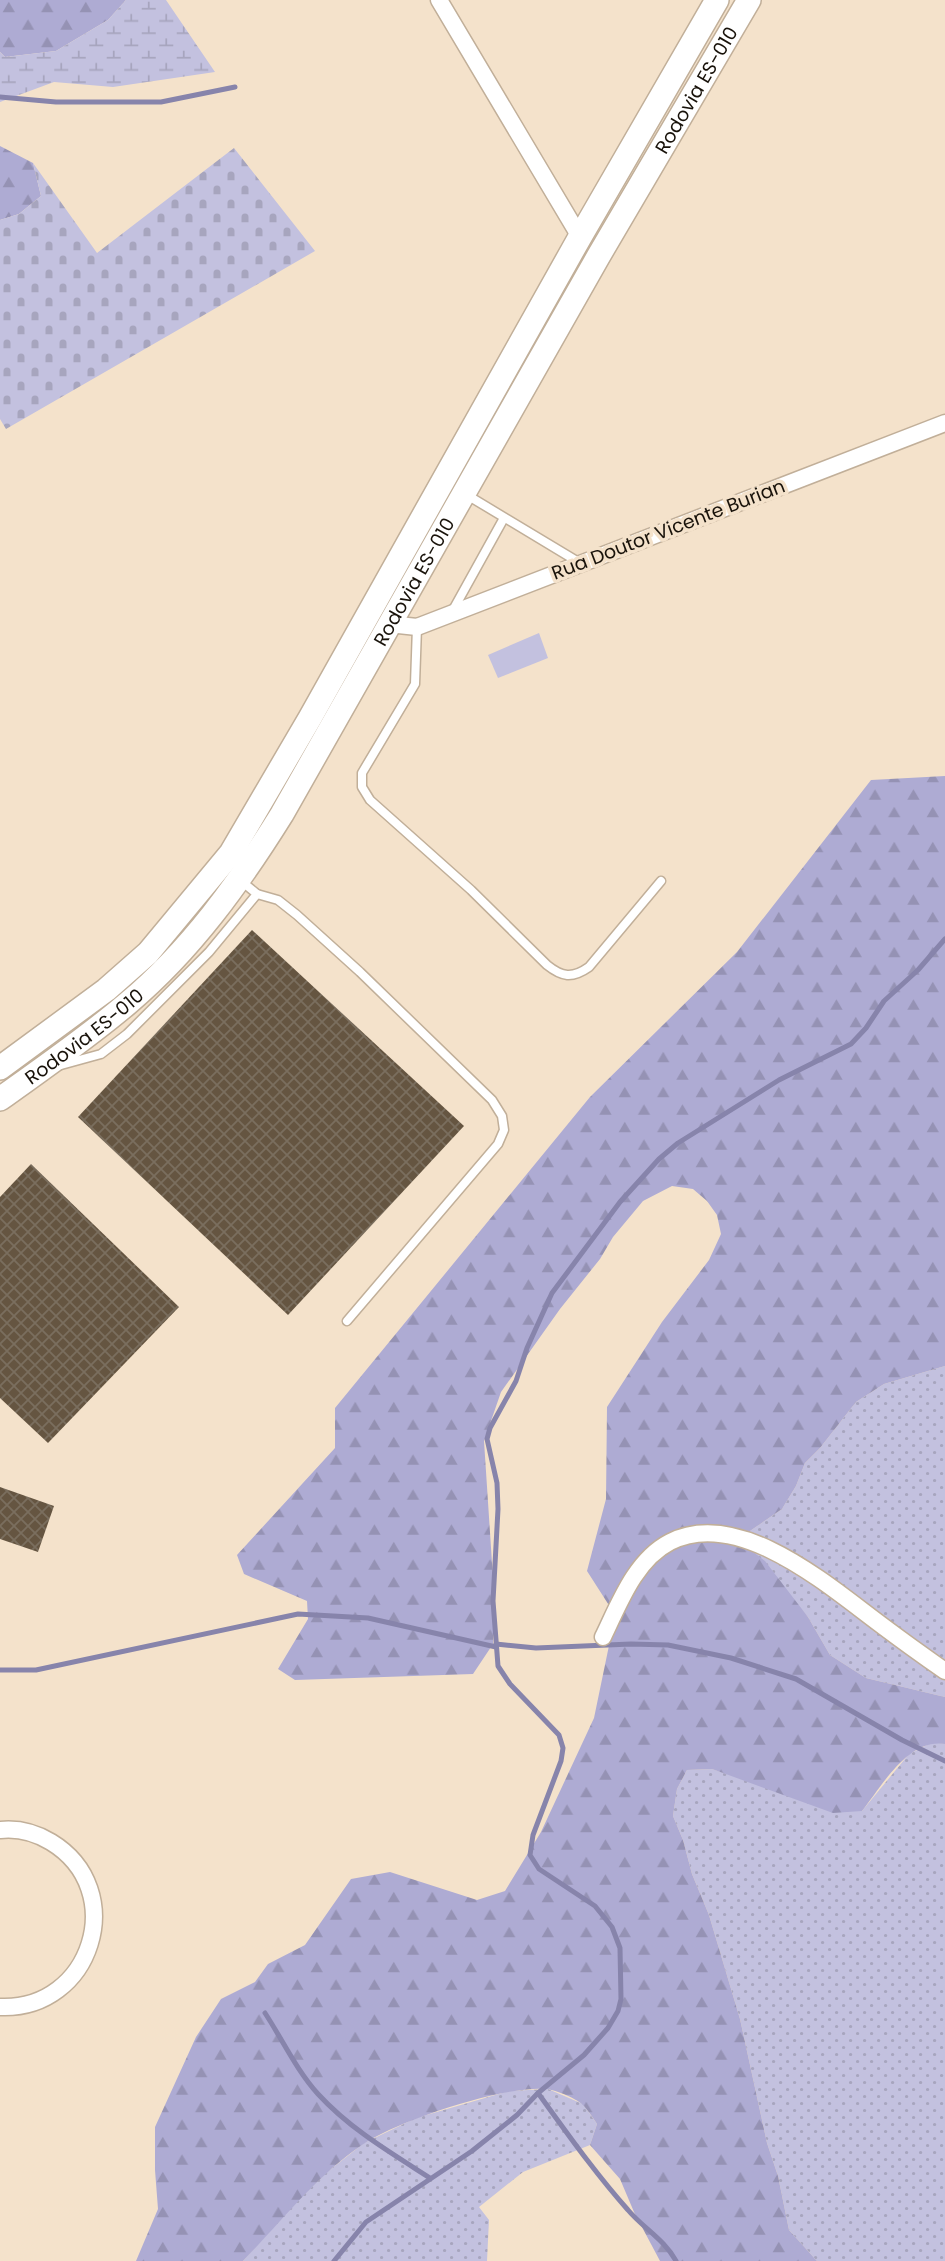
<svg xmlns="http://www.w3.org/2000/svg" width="945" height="2261" viewBox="0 0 945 2261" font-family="Poppins,sans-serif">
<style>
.grass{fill:url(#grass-dots)}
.forest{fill:url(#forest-firs)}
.wetland{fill:url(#wetland-marsh)}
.cemetery{fill:url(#cemetery-stones)}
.garden{fill:#c3c1df}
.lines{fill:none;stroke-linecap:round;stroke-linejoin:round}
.stream{stroke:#8784ab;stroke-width:5}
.building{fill:url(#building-cross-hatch)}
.lane-casing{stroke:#c1af99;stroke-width:11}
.street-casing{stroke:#c1af99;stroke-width:19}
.secondary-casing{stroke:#c1af99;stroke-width:26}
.lane{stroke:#fff;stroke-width:8}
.street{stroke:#fff;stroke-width:16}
.secondary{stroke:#fff;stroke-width:23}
.labels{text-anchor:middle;stroke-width:7;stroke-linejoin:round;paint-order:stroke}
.street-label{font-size:19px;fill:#18120a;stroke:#f4e2cb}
</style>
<defs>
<pattern id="grass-dots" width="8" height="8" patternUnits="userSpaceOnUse" patternTransform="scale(1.75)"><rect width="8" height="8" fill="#c3c1df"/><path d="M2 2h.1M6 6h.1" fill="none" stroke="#a7a5be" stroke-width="1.8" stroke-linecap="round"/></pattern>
<pattern id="forest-firs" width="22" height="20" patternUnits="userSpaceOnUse" patternTransform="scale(1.75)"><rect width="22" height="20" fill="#aeabd3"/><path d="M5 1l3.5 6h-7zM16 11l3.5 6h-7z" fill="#9592b4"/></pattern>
<pattern id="wetland-marsh" width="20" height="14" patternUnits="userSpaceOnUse" patternTransform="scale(1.75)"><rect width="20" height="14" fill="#c3c1df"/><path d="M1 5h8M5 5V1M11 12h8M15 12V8" fill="none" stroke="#a7a5be"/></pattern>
<pattern id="cemetery-stones" width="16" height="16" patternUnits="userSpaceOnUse" patternTransform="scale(1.75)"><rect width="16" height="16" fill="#c3c1df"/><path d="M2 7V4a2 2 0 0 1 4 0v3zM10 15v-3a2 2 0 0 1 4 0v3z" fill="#a7a5be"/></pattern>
<pattern id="building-cross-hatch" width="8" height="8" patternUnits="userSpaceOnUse" patternTransform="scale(1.75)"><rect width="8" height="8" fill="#655541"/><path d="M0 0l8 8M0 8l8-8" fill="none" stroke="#7a6e5e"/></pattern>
</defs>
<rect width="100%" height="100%" fill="#f4e2cb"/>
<g class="grass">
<path d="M945 1366V1697L866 1678 830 1655 808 1617 748 1548 750 1531 782 1509 796 1486 805 1463 820 1448 856 1402 884 1384Z"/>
<path d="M933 1742 945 1744V2261H817L789 2230 778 2176 767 2143 740 2019 709 1915 692 1874 683 1840 673 1816 677 1789 687 1770 712 1769 761 1785 862 1811 909 1754Z"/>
<path d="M548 2089 583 2104 597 2124 590 2145 523 2172 479 2207 489 2220 487 2261H243L294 2204 326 2173 364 2143 416 2118 509 2091Z"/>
</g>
<g class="forest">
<path d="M0 0H126L108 20 56 51 5 57 0 52Z"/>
<path d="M0 146 33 163 41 196 19 214 0 220Z"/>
<path d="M945 776V1366L884 1384 856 1402 820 1448 805 1463 796 1486 782 1509 750 1531 748 1548 765 1561 808 1617 830 1655 866 1678 945 1697V1744C908 1738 882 1786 862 1811L833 1813 712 1769 687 1770 677 1789 673 1816 683 1840 692 1874 709 1915 740 2019 767 2143 778 2176 789 2230 817 2261H660L634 2212 620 2179 590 2145 597 2124C593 2118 589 2112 584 2106 578 2099 556 2090 546 2089 505 2085 396 2121 362 2145 315 2177 282 2221 243 2261H136L158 2209 155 2170V2127L196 2037 221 1999 255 1982 268 1964 305 1945 351 1879 390 1872 477 1900 505 1891 541 1832 594 1718 612 1631V1610L587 1571 606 1499 607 1407 662 1322 709 1260 721 1234 717 1215 707 1201 693 1189 672 1186 643 1201 613 1237 600 1259 560 1309 501 1392 484 1441 493 1578V1644L473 1674 295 1680 278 1669 308 1619 307 1601 244 1574 237 1555 335 1448V1408L590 1097 737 952 871 780Z"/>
</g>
<path class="wetland" d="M126 0H166L215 72 113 87 54 82 0 102V52L5 57 56 51 108 20Z"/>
<path class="cemetery" d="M234 148 315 251 6 429 0 419V220L19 214 41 196 33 163 97 253Z"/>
<path class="garden" d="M539 633 548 658 498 678 488 655Z"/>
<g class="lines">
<g class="stream">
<path d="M0 97 56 102H161L235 87"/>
<path d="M496 1644 536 1648 631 1644 668 1645 731 1658 796 1679 902 1740 945 1761"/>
<path d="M0 1670H36L298 1614 368 1618 496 1647"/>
<path d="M265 2013C282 2039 297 2071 318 2094 350 2129 391 2153 430 2178"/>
<path d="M538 2093C567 2133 595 2173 628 2210 643 2228 665 2240 676 2261"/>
<path d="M334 2261 366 2222 472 2151 517 2115 538 2093 584 2055 608 2028 618 2011 621 1999 620 1948 612 1927 595 1906 539 1869 530 1855 533 1835 561 1761 563 1748 559 1735 510 1684 498 1666 493 1601 498 1509 497 1483 487 1439 490 1428 516 1381 527 1348 552 1293 620 1202 659 1159 678 1143 779 1080 851 1044 866 1028 884 1001 918 970 945 939"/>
</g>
</g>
<g class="building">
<path d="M252 930 464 1126 288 1315 78 1117Z"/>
<path d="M31 1164 179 1307 48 1443 0 1398V1197Z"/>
<path d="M0 1487 54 1506 38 1552 0 1539Z"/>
</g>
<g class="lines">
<defs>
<g id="lane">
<path d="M467 495 580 563"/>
<path d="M453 610 504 518"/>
<path d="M417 627 415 684 362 773V787L370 800 471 890 547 965C562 977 572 979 589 967L661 881"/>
<path d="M257 894 278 900 297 915 360 972 492 1100 502 1116 504 1130 498 1144 347 1321"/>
<path d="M61 1065 101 1054 127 1034 209 952 257 894 240 880"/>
</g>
<g id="street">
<path d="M439 0 580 237"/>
<path d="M389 624 417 627 945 423"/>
<path d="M603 1637C619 1604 635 1560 670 1542 740 1506 832 1589 884 1627 904 1642 925 1657 945 1671"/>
<path d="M0 1830C18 1828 36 1833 51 1842 130 1890 92 2011 0 2007"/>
</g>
<g id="secondary">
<path d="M0 1068 106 990 148 953 231 853 310 718 580 237 717 0"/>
<path id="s1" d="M0 1099C43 1068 87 1038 128 1003 191 950 239 883 282 814L598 257 749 0"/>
</g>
</defs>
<use href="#lane" class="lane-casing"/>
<use href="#street" class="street-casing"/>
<use href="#secondary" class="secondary-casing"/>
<use href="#lane" class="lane"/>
<use href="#street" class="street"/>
<use href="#secondary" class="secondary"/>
</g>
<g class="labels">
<g class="street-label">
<text dy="7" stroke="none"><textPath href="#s1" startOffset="1239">Rodovia ES-010</textPath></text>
<text transform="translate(668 529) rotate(-21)" y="7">Rua Doutor Vicente Burian</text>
<text dy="7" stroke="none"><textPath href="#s1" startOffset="672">Rodovia ES-010</textPath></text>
<text dy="7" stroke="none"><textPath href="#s1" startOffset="105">Rodovia ES-010</textPath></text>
</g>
</g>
</svg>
